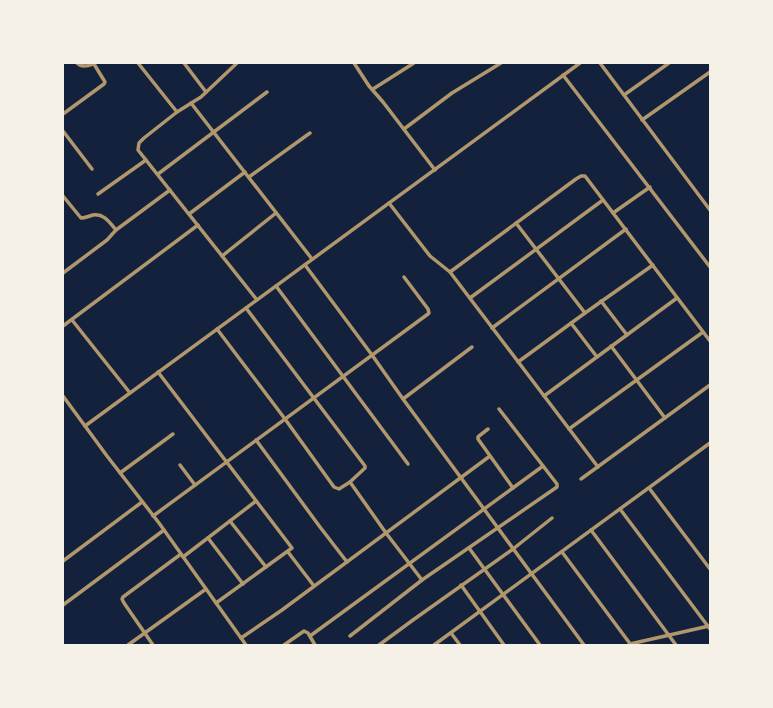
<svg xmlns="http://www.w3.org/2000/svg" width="773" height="708" viewBox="0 0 773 708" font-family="Montserrat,sans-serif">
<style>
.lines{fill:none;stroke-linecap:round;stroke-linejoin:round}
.minor{stroke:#b1986c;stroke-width:3.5}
</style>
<rect width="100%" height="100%" fill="#14213d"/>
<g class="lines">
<g class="minor">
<path d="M77 63C82 68 89 66 95 63"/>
<path d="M138 63 177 112"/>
<path d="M184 63 206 92"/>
<path d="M237 63 201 97 177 112 144 138 139 143 138 150 257 300"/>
<path d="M354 63 369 86 383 102 435 170"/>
<path d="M600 63 710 210"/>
<path d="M563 75 710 267"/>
<path d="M373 89 414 63"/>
<path d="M624 95 669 63"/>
<path d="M191 103 312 259"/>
<path d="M63 114 104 84 105 82 94 64"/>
<path d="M642 120 710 72"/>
<path d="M404 129 452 93 501 63"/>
<path d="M63 131 92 169"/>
<path d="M158 174 267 92"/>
<path d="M249 177 310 133"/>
<path d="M98 194 146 160"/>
<path d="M63 196 81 218C85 218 89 216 93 215 104 213 110 223 116 230"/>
<path d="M389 203 430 256 450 272 598 467"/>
<path d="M613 213 650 187"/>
<path d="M189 214 245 172"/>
<path d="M516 223 585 313"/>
<path d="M222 256 276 213"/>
<path d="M305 265 372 355 403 399 584 645"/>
<path d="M450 272 576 179 581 176H585L710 341"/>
<path d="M63 273 107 240 116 230 170 190"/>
<path d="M276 286 408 464"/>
<path d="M470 298 603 200"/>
<path d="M601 301 627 335"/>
<path d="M72 320 130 393"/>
<path d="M571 323 597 357"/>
<path d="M63 326 198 225"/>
<path d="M492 328 626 229"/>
<path d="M217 329 285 419 334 487 339 489 350 482 365 468V466L246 308"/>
<path d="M611 346 665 418"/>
<path d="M518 362 585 313 653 265"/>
<path d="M158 372 292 548 216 603"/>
<path d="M63 396 107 456 159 523 246 645"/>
<path d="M544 396 677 298"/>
<path d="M403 399 472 347"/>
<path d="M85 426 580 63"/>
<path d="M488 429 479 436 478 437V439L513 488"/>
<path d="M569 429 703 332"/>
<path d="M256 440 320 527 347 562"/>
<path d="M180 465 195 485"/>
<path d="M120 473 173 434"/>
<path d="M581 479 710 385"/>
<path d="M350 482 386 533 422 580"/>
<path d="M649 488 710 569"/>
<path d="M620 509 710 629"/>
<path d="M153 516 428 314 429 313 428 309 404 277"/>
<path d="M230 521 266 567"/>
<path d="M591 530 676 645"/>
<path d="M208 538 243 584"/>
<path d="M469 548 540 645"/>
<path d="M288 552 314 586"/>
<path d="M562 552 631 645"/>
<path d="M183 557 256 501"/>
<path d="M63 561 142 502"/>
<path d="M461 585 504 645"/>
<path d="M63 605 164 530"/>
<path d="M451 633 460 645"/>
<path d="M310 636 543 466"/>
<path d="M350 636 422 580 557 487V484L499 409"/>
<path d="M241 638 282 610 490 456"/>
<path d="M630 644 709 626"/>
<path d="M128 645 206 589"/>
<path d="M153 645 124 603 122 599 123 597 181 554"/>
<path d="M284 645 304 631 308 633 315 645"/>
<path d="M379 645 413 620 513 549 552 518"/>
<path d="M434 645 710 443"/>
</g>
</g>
<rect width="773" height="708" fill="none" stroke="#f6f1e7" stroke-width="128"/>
</svg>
